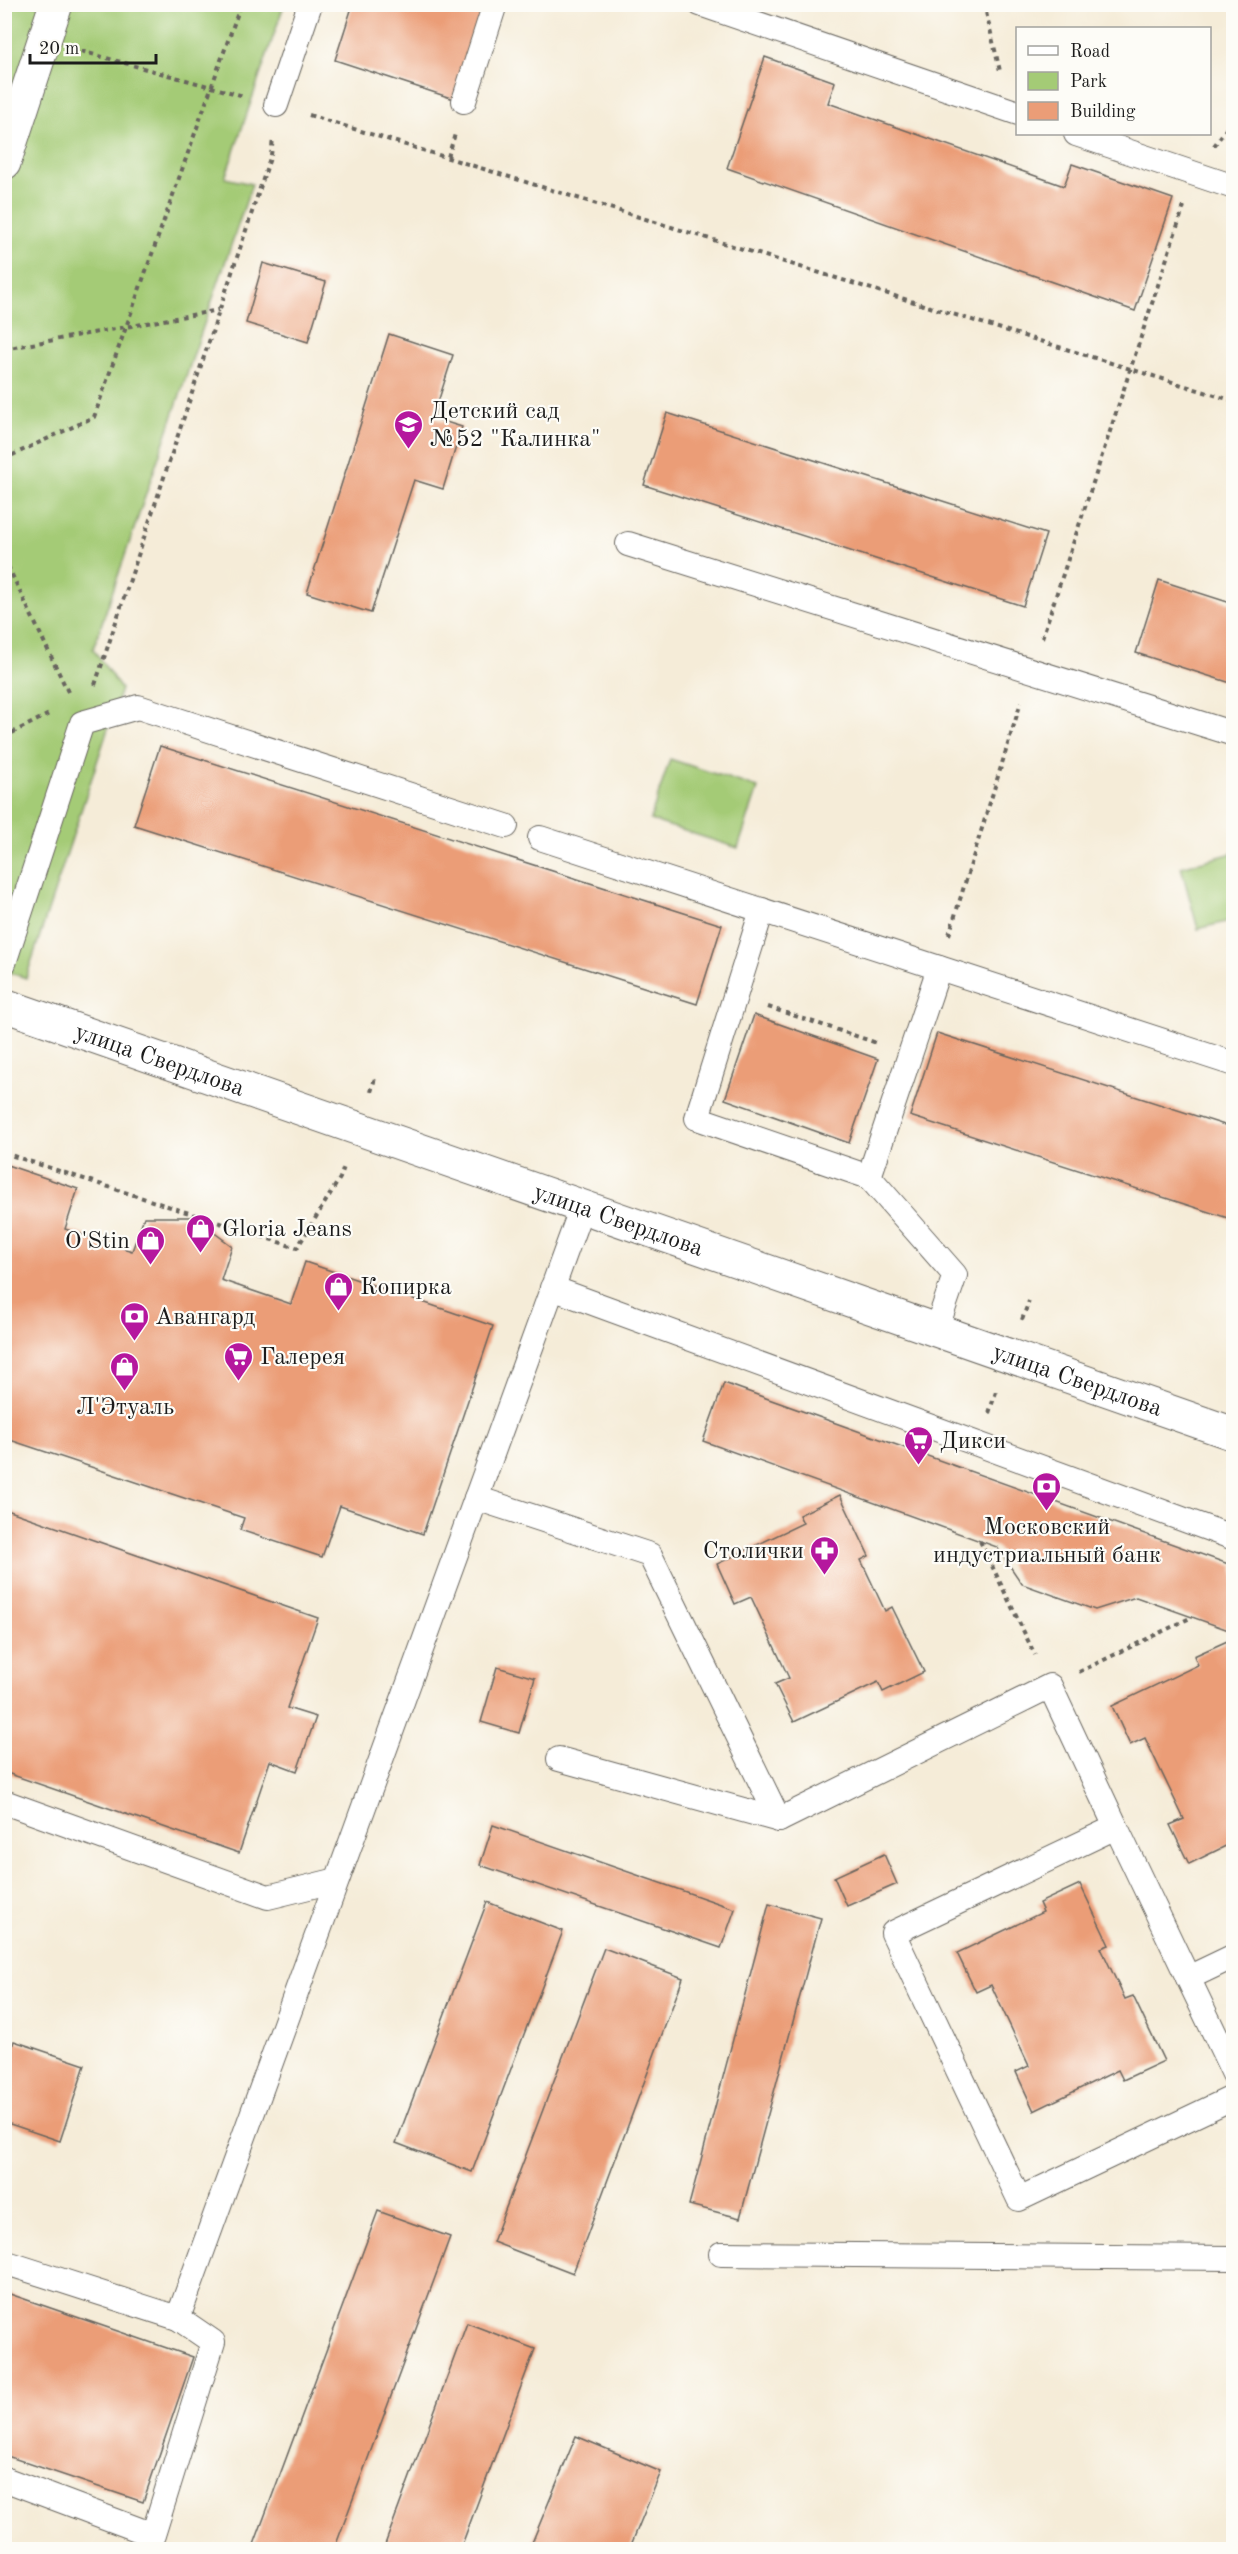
<svg xmlns="http://www.w3.org/2000/svg" width="1238" height="2554" viewBox="0 0 1238 2554" font-family="'Old Standard TT',serif">
<style>
.green{fill:#a4cb76;stroke:#607449;stroke-width:1.5}
.building{fill:#eb9d77}
.lines{fill:none;stroke-linecap:round;stroke-linejoin:round}
.lane-casing{stroke:#68655e;stroke-width:26}
.street-casing{stroke:#68655e;stroke-width:35}
.secondary-casing{stroke:#68655e;stroke-width:35}
.path{stroke:#68655e;stroke-width:4;stroke-dasharray:4.5 4.5;stroke-linecap:butt}
.lane{stroke:#fff;stroke-width:24}
.street{stroke:#fff;stroke-width:33}
.secondary{stroke:#fff;stroke-width:33}
.labels{text-anchor:middle;stroke-width:4.5;stroke-linejoin:round;paint-order:stroke}
.poi-label{font-size:24px;fill:#1c1c1c;stroke:#fdfcf7;text-anchor:start}
.street-label{font-size:24px;fill:#1c1c1c;stroke:#fdfcf7}
</style>
<rect width="100%" height="100%" fill="#fdfcf7"/>
<filter id="ink" filterUnits="userSpaceOnUse"><feTurbulence type="fractalNoise" baseFrequency=".0167" numOctaves="2"/><feDisplacementMap in="SourceGraphic" scale="12" xChannelSelector="R" yChannelSelector="G"/><feConvolveMatrix kernelMatrix="1 2 1 2 8 2 1 2 1" color-interpolation-filters="sRGB"/></filter>
<filter id="wash" filterUnits="userSpaceOnUse"><feTurbulence type="fractalNoise" baseFrequency=".008" numOctaves="4" result="noise"/><feDisplacementMap in="SourceGraphic" scale="24" xChannelSelector="R" yChannelSelector="G"/><feGaussianBlur stdDeviation="1.35" result="paint"/><feColorMatrix in="noise" values="0 0 0 0 0 0 0 0 0 0 0 0 0 0 0 0 0 1.4 0 .05"/><feComposite in="paint" operator="in"/></filter>
<g filter="url(#wash)">
<rect width="100%" height="100%" fill="#f5ecd8"/>
<g class="green">
<path d="M5 5H284L225 178 252 184 93 649 121 689 26 978 5 971Z"/>
<path d="M670 759 758 788 738 848 650 820Z"/>
<path d="M1233 853V920L1198 929 1181 867Z"/>
</g>
<g id="blocks">
<g class="building">
<path d="M353 4H467L483 10 454 99 335 60Z"/>
<path d="M765 57 835 82 828 103 1064 186 1072 164 1173 199 1135 311 727 168Z"/>
<path d="M263 263 326 282 308 342 246 323Z"/>
<path d="M389 334 453 355 433 418 462 427 443 489 414 480 371 613 307 593Z"/>
<path d="M667 413 1046 534 1023 606 644 485Z"/>
<path d="M1159 580 1234 604V684L1136 653Z"/>
<path d="M160 746 722 925 697 1004 134 825Z"/>
<path d="M754 1015 878 1059 849 1143 725 1099Z"/>
<path d="M937 1033 1234 1128V1220L910 1116Z"/>
<path d="M4 1164 78 1189 65 1229 132 1251 144 1217H193L232 1246 221 1280 291 1304 305 1262 493 1326 423 1534 340 1506 322 1557 240 1530 244 1518 4 1438Z"/>
<path d="M724 1383 1234 1566V1632L1136 1597 1095 1610 1022 1584 997 1547 703 1441Z"/>
<path d="M840 1495 869 1556 861 1560 885 1611 892 1607 924 1672 883 1692 878 1682 794 1722 775 1684 789 1678 751 1597 735 1604 717 1564 803 1523 799 1515Z"/>
<path d="M4 1509 318 1618 287 1708 316 1717 297 1771 270 1761 239 1853 4 1772Z"/>
<path d="M1234 1638V1842L1189 1864 1170 1825 1184 1819 1145 1738 1130 1745 1112 1706 1198 1665 1194 1656Z"/>
<path d="M497 1667 535 1678 519 1733 481 1722Z"/>
<path d="M493 1825 735 1909 721 1948 480 1865Z"/>
<path d="M884 1854 897 1884 847 1906 834 1877Z"/>
<path d="M1080 1884 1109 1945 1101 1948 1125 1999 1133 1996 1164 2061 1123 2080 1118 2070 1034 2111 1016 2072 1029 2066 991 1985 976 1992 957 1953 1043 1912 1039 1903Z"/>
<path d="M487 1902 563 1931 472 2172 396 2143Z"/>
<path d="M769 1904 821 1918 740 2218 689 2205Z"/>
<path d="M604 1948 683 1978 573 2273 493 2242Z"/>
<path d="M14 2041 85 2065 60 2141 4 2122V2071Z"/>
<path d="M378 2211 450 2237 334 2550H252Z"/>
<path d="M4 2292 193 2357 143 2502 4 2455Z"/>
<path d="M467 2323 535 2349 460 2550H383Z"/>
<path d="M576 2436 661 2472 629 2550H529Z"/>
</g>
</g>
</g>
<g filter="url(#ink)">
<use href="#blocks" fill-opacity="0" stroke="#68655e" stroke-width="1.5"/>
<g class="lines">
<defs>
<g id="lane">
<path d="M700 4 1018 113"/>
<path d="M464 101 495 4"/>
<path d="M276 105 310 4"/>
<path d="M1076 134 1234 187"/>
<path d="M628 544 1234 734"/>
<path d="M540 838 1234 1064"/>
<path d="M762 910 697 1118 869 1177"/>
<path d="M4 963 82 723 138 707 506 826"/>
<path d="M552 1288 1234 1538"/>
<path d="M936 1330 955 1275 869 1177 939 968"/>
<path d="M476 1498 650 1555 779 1820 1050 1686 1116 1827"/>
<path d="M559 1759 779 1820"/>
<path d="M4 1802 268 1897 337 1880"/>
<path d="M1188 1978 1234 1956"/>
<path d="M1234 2074 1116 1827 893 1933 1019 2199 1234 2097"/>
<path d="M721 2254 1234 2258"/>
<path d="M4 2262 178 2318 582 1207"/>
<path d="M4 2479 153 2535 213 2342 178 2318"/>
</g>
<path id="street" d="M4 163 56 4"/>
<g id="secondary">
<path id="s1" d="M4 1005 1234 1434"/>
</g>
</defs>
<use href="#lane" class="lane-casing"/>
<use href="#street" class="street-casing"/>
<use href="#secondary" class="secondary-casing"/>
<g class="path">
<path d="M984 4 1000 71"/>
<path d="M81 51 244 96"/>
<path d="M309 115 1234 401"/>
<path d="M1214 146 1234 118"/>
<path d="M448 157 455 134"/>
<path d="M4 349 219 310"/>
<path d="M4 459 94 417 241 4"/>
<path d="M4 558 68 692"/>
<path d="M1042 638 1184 206"/>
<path d="M95 685 271 155 273 139"/>
<path d="M4 737 49 714"/>
<path d="M949 935 1021 702"/>
<path d="M768 1007 877 1043"/>
<path d="M371 1092 375 1078"/>
<path d="M4 1153 297 1248 340 1178 345 1164"/>
<path d="M1022 1320 1029 1301"/>
<path d="M989 1413 996 1392"/>
<path d="M980 1541 1035 1655"/>
<path d="M1079 1672 1192 1617"/>
</g>
<use href="#lane" class="lane"/>
<use href="#street" class="street"/>
<use href="#secondary" class="secondary"/>
</g>
</g>
<defs>
<symbol id="school-pin" viewBox="-11 -11 22 30"><path d="M0 17L-7.5 6A9.5 9.5 0 1 1 7.5 6Z" fill="#b5179e" stroke="#fdfcf7"/><path d="M0-5L7-2L0 1L-7-2ZM-4 1L0 2.5L4 1V4Q0 6-4 4Z" fill="#fff"/></symbol>
<symbol id="shop-pin" viewBox="-11 -11 22 30"><path d="M0 17L-7.5 6A9.5 9.5 0 1 1 7.5 6Z" fill="#b5179e" stroke="#fdfcf7"/><path d="M-5-2.5h2.3a2.7 3.5 0 0 1 5.4 0H5L5.5 6h-11ZM-1.5-2.5h3a1.5 2.3 0 0 0-3 0Z" fill="#fff"/></symbol>
<symbol id="bank-pin" viewBox="-11 -11 22 30"><path d="M0 17L-7.5 6A9.5 9.5 0 1 1 7.5 6Z" fill="#b5179e" stroke="#fdfcf7"/><path d="M-6-4H6V4H-6ZM0-2.3a2.3 2.3 0 1 0 0 4.6a2.3 2.3 0 1 0 0-4.6Z" fill="#fff"/></symbol>
<symbol id="supermarket-pin" viewBox="-11 -11 22 30"><path d="M0 17L-7.5 6A9.5 9.5 0 1 1 7.5 6Z" fill="#b5179e" stroke="#fdfcf7"/><path d="M-6-5.5h2.5l.6 2H6L4.5 2H-2.5L-4.4-4H-6ZM-1.5 3.2a1.3 1.3 0 1 0 .1 0ZM3 3.2a1.3 1.3 0 1 0 .1 0Z" fill="#fff"/></symbol>
<symbol id="pharmacy-pin" viewBox="-11 -11 22 30"><path d="M0 17L-7.5 6A9.5 9.5 0 1 1 7.5 6Z" fill="#b5179e" stroke="#fdfcf7"/><path d="M-2-6h4v4h4v4h-4v4h-4v-4h-4v-4h4Z" fill="#fff"/></symbol>
</defs>
<g fill-rule="evenodd">
<use href="#school-pin" x="392" y="408" width="33" height="45"/>
<use href="#shop-pin" x="184" y="1212" width="33" height="45"/>
<use href="#shop-pin" x="134" y="1224" width="33" height="45"/>
<use href="#shop-pin" x="322" y="1270" width="33" height="45"/>
<use href="#bank-pin" x="118" y="1300" width="33" height="45"/>
<use href="#supermarket-pin" x="222" y="1340" width="33" height="45"/>
<use href="#shop-pin" x="108" y="1350" width="33" height="45"/>
<use href="#supermarket-pin" x="902" y="1424" width="33" height="45"/>
<use href="#bank-pin" x="1030" y="1470" width="33" height="45"/>
<use href="#pharmacy-pin" x="808" y="1534" width="33" height="45"/>
</g>
<g class="labels">
<g class="poi-label">
<text x="430" y="418">Детский сад<tspan x="430" dy="28">№52 "Калинка"</tspan></text>
<text x="222" y="1236">Gloria Jeans</text>
<text x="130" y="1248" text-anchor="end">O'Stin</text>
<text x="360" y="1294">Копирка</text>
<text x="155" y="1324">Авангард</text>
<text x="260" y="1364">Галерея</text>
<text x="125" y="1414" text-anchor="middle">Л'Этуаль</text>
<text x="940" y="1448">Дикси</text>
<text x="1047" y="1534" text-anchor="middle">Московский<tspan x="1047" dy="28">индустриальный банк</tspan></text>
<text x="804" y="1558" text-anchor="end">Столички</text>
</g>
<g class="street-label">
<text dy="8" stroke="none"><textPath href="#s1" startOffset="165">улица Свердлова</textPath></text>
<text dy="8" stroke="none"><textPath href="#s1" startOffset="651">улица Свердлова</textPath></text>
<text dy="8" stroke="none"><textPath href="#s1" startOffset="1137">улица Свердлова</textPath></text>
</g>
</g>
<rect width="1238" height="2554" fill="none" stroke="#fdfcf7" stroke-width="24"/>
<rect x="1016" y="27" width="195" height="108" fill="#fdfcf7" stroke="#a3a29f" stroke-width="1.5"/>
<rect x="1028" y="46" width="30" height="9" fill="#ffffff" stroke="#a3a29f" stroke-width="1.5"/>
<text x="1070" y="57" font-size="18" fill="#1c1c1c">Road</text>
<rect x="1028" y="72" width="30" height="18" fill="#a4cb76" stroke="#a3a29f" stroke-width="1.5"/>
<text x="1070" y="87" font-size="18" fill="#1c1c1c">Park</text>
<rect x="1028" y="102" width="30" height="18" fill="#eb9d77" stroke="#a3a29f" stroke-width="1.5"/>
<text x="1070" y="117" font-size="18" fill="#1c1c1c">Building</text>
<path d="M30 54v9h126v-9" fill="none" stroke="#1c1c1c" stroke-width="3"/>
<text x="39" y="54" font-size="18" fill="#1c1c1c" stroke="#fdfcf7" stroke-width="4.5" paint-order="stroke">20 m</text>
</svg>
